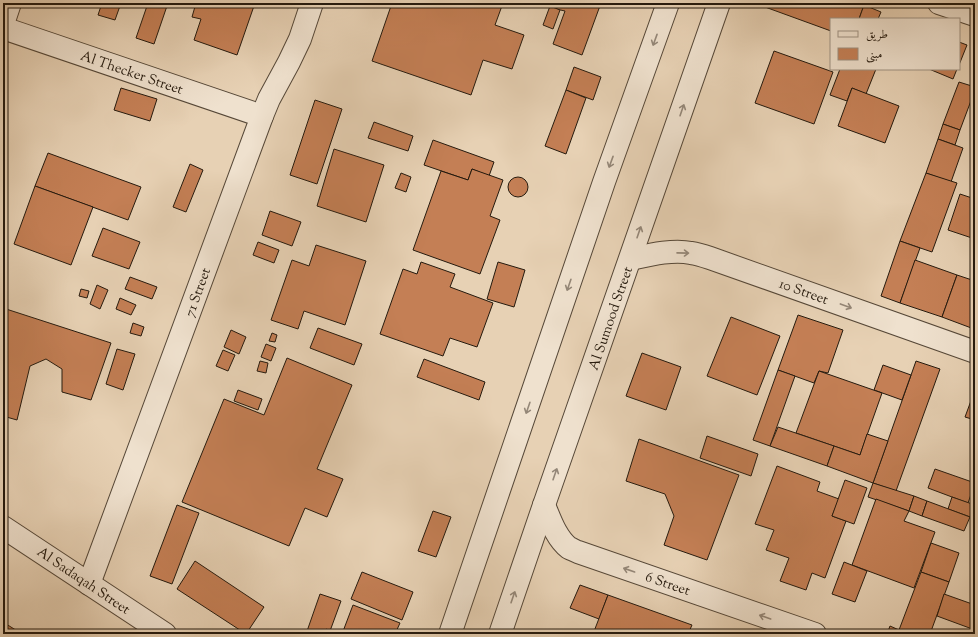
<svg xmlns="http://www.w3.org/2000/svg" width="978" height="637" viewBox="0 0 978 637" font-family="'Sorts Mill Goudy',Amiri,serif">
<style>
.building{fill:#c47f55;stroke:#251a0e}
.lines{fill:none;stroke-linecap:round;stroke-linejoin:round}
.minor-casing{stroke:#564838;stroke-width:24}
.tertiary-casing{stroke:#564838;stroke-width:24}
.minor{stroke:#efe1ce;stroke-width:22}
.tertiary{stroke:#efe1ce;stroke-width:22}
.oneway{stroke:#948778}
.labels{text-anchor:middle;stroke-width:3.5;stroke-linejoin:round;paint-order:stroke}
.street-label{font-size:14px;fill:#251a0e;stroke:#efe1ce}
</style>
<rect width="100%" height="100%" fill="#e7d1b4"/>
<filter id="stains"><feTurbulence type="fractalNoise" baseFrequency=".005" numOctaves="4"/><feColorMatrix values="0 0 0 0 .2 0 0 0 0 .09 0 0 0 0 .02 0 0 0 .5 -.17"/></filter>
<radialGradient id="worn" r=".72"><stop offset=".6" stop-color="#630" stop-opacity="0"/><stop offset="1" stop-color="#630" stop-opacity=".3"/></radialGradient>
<g class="building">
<path d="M102 3H121L115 20 98 15Z"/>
<path d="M148 3H168L154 44 136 38Z"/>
<path d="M196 3H255L237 55 194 40 201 19 192 17Z"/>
<path d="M392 3H503L495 25 524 35 512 69 483 60 471 95 372 61Z"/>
<path d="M558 3H601L582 55 553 44 565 11 556 9Z"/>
<path d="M767 3H857L864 5 859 19H831V31L765 7Z"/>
<path d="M864 5 881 12 878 19H859Z"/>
<path d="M550 6 560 10 553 29 543 25Z"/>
<path d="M959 42 967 45 959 65Z"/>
<path d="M774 51 833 72 814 124 755 103Z"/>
<path d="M574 67 601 77 593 100 566 90Z"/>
<path d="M840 69H876L866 94 852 88 847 101 830 95Z"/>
<path d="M929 69H957L953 79Z"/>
<path d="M959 82 975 87V90L960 130 943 124Z"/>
<path d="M121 88 157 99 150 121 114 110Z"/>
<path d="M852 88 899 106 885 143 838 126Z"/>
<path d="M566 90 586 98 566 154 545 146Z"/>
<path d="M315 100 342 109 317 184 290 175Z"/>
<path d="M374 122 413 136 408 151 368 138Z"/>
<path d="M943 124 960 130 955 145 938 139Z"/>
<path d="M938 139 963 148 951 182 926 173Z"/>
<path d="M433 140 494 162 489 176 472 169 468 180 424 165Z"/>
<path d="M334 149 384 165 366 222 317 206Z"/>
<path d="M48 153 141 187 128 220 35 186Z"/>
<path d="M190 164 203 170 186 212 173 207Z"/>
<path d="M975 164V176L971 175Z"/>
<path d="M472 169 503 180 490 216 500 220 480 274 413 250 441 171 468 180Z"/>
<path d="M401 173 411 177 406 192 395 188Z"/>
<path d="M926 173 957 183 932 252 900 241Z"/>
<circle cx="518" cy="187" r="10"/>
<path d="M35 186 93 207 71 265 14 244Z"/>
<path d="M960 194 975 199V239L948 230Z"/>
<path d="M270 211 301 222 292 246 262 235Z"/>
<path d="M103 228 140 242 129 269 92 256Z"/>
<path d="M900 241 920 248 900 303 881 296Z"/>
<path d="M258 242 279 250 274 263 253 255Z"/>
<path d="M316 245 366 261 345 325 304 311 298 329 271 320 292 260 309 266Z"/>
<path d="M915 260 957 275 942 317 900 303Z"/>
<path d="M421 262 455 274 450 287 493 303 477 347 450 338 443 356 380 334 403 269 417 274Z"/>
<path d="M498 262 525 270 514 307 487 299Z"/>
<path d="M957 275 975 281V325L974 329 942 317Z"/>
<path d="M130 277 157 287 152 299 125 289Z"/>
<path d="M97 285 108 290 100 309 90 304Z"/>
<path d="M81 289 89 291 87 298 79 296Z"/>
<path d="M120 298 136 305 131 315 116 309Z"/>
<path d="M3 308 111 343 91 400 62 392V369L46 359 30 366 17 420 3 416Z"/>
<path d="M798 315 843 330 828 373 819 371 814 383 778 370Z"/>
<path d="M731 317 780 336 757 395 707 376Z"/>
<path d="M133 323 144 327 141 336 130 333Z"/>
<path d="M318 328 362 344 354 365 310 348Z"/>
<path d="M231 330 246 337 239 354 224 347Z"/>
<path d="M272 333 277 335 275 342 269 341Z"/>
<path d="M266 344 276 348 271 361 261 357Z"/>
<path d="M117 349 135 354 123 390 106 384Z"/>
<path d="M223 350 235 355 228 371 216 366Z"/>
<path d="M642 353 681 367 666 410 626 396Z"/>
<path d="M287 358 352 385 317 469 343 479 327 517 305 508 289 546 182 502 224 399 264 415Z"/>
<path d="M424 359 485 382 479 400 417 377Z"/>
<path d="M260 361 268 363 266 373 257 371Z"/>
<path d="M916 361 940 369 896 491 873 483Z"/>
<path d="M883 365 911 375 902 400 874 390Z"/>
<path d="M778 370 795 376 770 446 753 440Z"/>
<path d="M819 371 882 393 860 455 796 433Z"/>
<path d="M238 390 262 399 258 410 234 401Z"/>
<path d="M972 398 975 399V420L965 417Z"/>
<path d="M778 427 834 446 827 466 770 446Z"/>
<path d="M867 434 888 441 873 483 827 466 834 446 860 455Z"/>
<path d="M707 436 758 454 751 476 700 458Z"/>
<path d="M639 439 739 475 707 560 664 545 674 516 665 494 626 481Z"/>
<path d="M777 466 820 482 817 491 839 499 832 516 846 521 825 578 812 573 806 590 780 581 789 558 766 550 774 530 755 524Z"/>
<path d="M935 469 975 483 968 503 928 488Z"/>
<path d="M845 480 867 488 854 524 832 516Z"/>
<path d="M873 483 914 496 909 511 868 497Z"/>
<path d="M914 496 927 501 922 516 909 511Z"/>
<path d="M952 497 975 505V514L973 518 948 509Z"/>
<path d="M876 499 909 511 904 521 935 532 914 588 852 565Z"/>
<path d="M927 501 970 517 964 531 922 516Z"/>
<path d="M177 505 199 513 172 584 150 576Z"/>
<path d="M433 511 451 517 436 557 418 551Z"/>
<path d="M931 543 959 553 949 582 921 572Z"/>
<path d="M195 561 264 607 246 634 177 589Z"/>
<path d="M844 562 867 571 855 602 832 594Z"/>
<path d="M362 572 413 592 402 620 351 599Z"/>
<path d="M921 572 949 582 930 634H911L899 630Z"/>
<path d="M580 585 608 595 599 619 570 608Z"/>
<path d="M320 594 341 601 330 631 326 629 324 634H306Z"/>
<path d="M944 594 975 605V630L937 616Z"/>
<path d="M608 595 692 625 688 634H593Z"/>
<path d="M353 605 400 623 395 634H342Z"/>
<path d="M3 622 22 634H3Z"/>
<path d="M890 626 899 630 911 634H887Z"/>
<path d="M92 630 98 634H90Z"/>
</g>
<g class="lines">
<defs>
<g id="minor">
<path d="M939 3 975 15"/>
<path d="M3 24 10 3"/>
<path d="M3 28 262 116"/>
<path d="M631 259C649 255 673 249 691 253 698 254 704 256 710 258L975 352"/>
<path d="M544 505C550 519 556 538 569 548 572 549 575 551 578 552L815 634"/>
<path d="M3 527 165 634"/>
<path d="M89 584 262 116 269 99 289 62 300 39 312 3"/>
</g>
<g id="tertiary">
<path d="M450 634 604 182 668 3"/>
<path d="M500 634 544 505 719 3"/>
</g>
</defs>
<use href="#minor" class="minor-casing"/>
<use href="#tertiary" class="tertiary-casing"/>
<use href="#minor" class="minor"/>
<use href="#tertiary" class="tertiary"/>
</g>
<defs><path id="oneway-shaft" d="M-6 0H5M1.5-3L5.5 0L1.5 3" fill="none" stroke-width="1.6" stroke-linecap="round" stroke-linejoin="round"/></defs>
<g class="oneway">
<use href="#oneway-shaft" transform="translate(655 40) rotate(110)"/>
<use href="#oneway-shaft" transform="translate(682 110) rotate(-71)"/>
<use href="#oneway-shaft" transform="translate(611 162) rotate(110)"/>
<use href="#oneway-shaft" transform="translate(639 232) rotate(-71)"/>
<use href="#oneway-shaft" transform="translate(683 253) rotate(1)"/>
<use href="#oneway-shaft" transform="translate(569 285) rotate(109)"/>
<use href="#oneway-shaft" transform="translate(846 306) rotate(20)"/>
<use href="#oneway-shaft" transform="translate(528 408) rotate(109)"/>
<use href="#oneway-shaft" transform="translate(555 474) rotate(-71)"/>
<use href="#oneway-shaft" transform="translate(629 570) rotate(-161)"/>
<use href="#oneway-shaft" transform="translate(513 597) rotate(-71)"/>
<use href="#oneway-shaft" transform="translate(765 617) rotate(-161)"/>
</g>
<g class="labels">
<g class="street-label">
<text transform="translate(132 72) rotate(19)" y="5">Al Thecker Street</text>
<text transform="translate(804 291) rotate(20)" y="5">10 Street</text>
<text transform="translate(197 292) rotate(-70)" y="5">71 Street</text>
<text transform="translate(610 318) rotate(-71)" y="5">Al Sumood Street</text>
<text transform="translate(84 580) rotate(34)" y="5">Al Sadaqah Street</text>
<text transform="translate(668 583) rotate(19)" y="5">6 Street</text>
</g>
</g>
<rect width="978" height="637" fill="none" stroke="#e7d1b4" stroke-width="16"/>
<rect x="4" y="4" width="970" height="629" fill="none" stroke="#251a0e" stroke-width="2"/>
<rect x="8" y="8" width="962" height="621" fill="none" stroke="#251a0e"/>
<rect x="830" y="18" width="130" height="52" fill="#efe1ce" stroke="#9e9181"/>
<rect x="838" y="31" width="20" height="6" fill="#efe1ce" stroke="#9e9181"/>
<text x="866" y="38" font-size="12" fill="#251a0e">طريق</text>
<rect x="838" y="48" width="20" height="12" fill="#c47f55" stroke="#9e9181"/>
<text x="866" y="58" font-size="12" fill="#251a0e">مبنى</text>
<rect width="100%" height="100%" filter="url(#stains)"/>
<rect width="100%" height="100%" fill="url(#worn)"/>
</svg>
